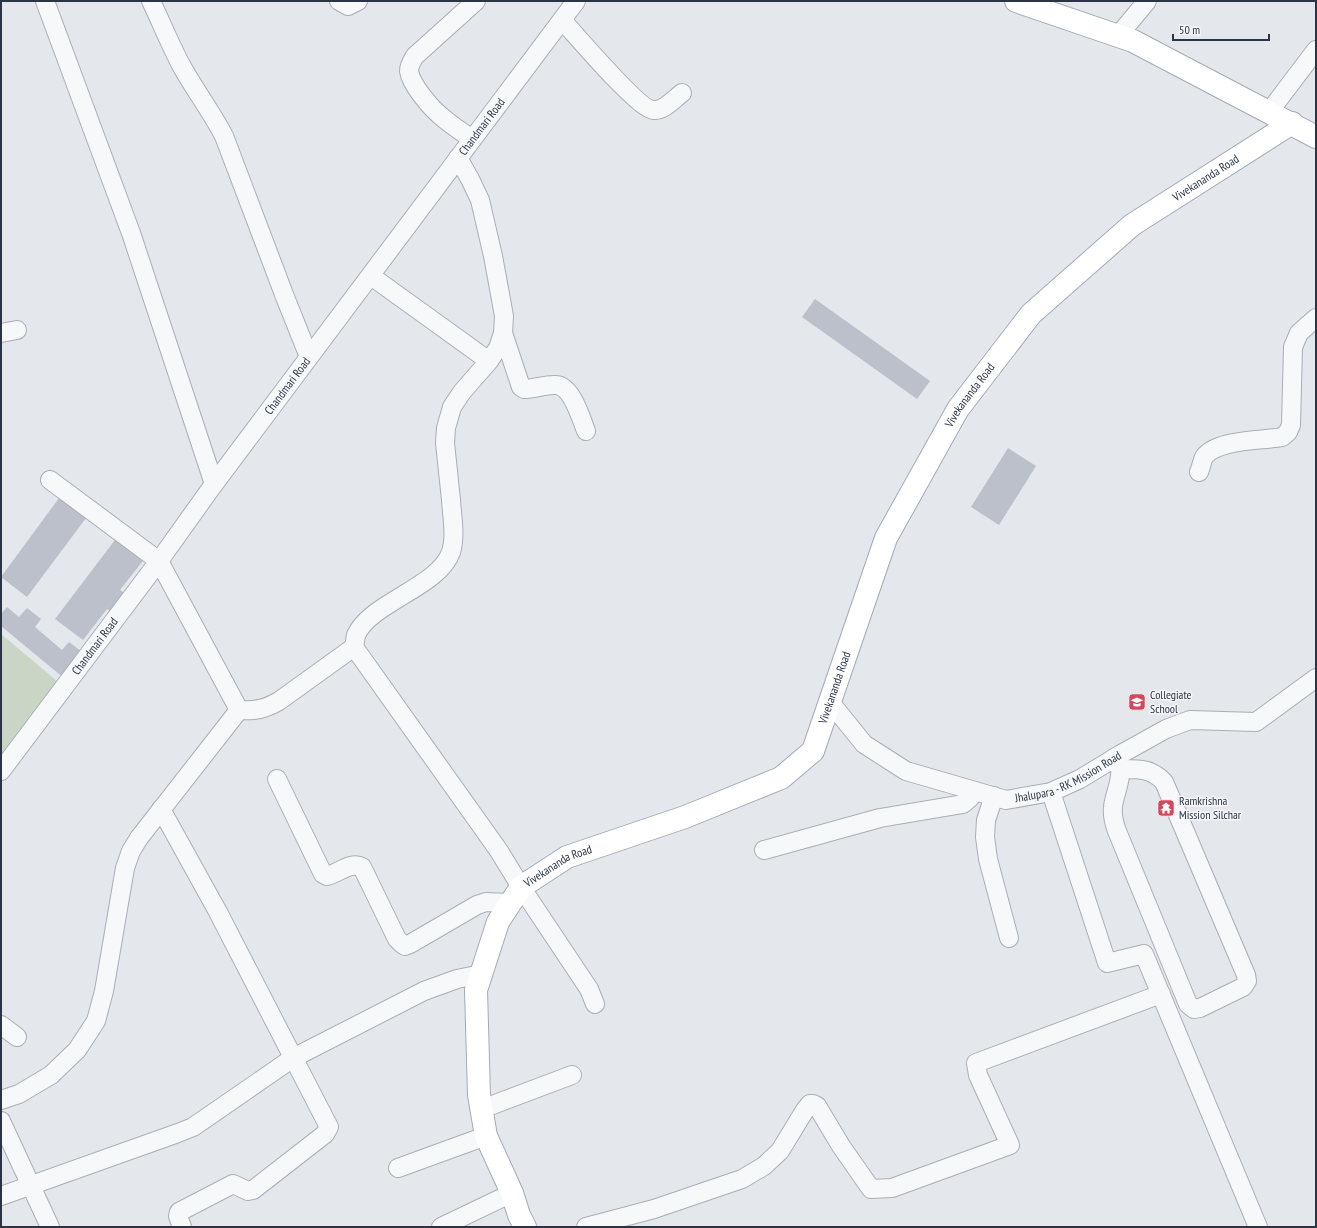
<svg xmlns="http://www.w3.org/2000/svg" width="1317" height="1228" viewBox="0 0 1317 1228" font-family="'PT Sans Narrow',sans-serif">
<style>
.pitch{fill:#c9d6c5}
.building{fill:#bbc0ca}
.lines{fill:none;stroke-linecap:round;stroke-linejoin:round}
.minor-casing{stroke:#a9aeb7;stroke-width:20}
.major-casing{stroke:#a3abb8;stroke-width:24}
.minor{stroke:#f7f8fa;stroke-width:18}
.major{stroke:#fff;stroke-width:22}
.labels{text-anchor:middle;stroke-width:3;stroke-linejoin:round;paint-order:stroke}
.street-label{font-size:12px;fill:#2b3445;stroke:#f4f6f9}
.poi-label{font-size:12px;fill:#2b3445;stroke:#f4f6f9;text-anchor:start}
</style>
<rect width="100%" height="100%" fill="#e4e7ec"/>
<path class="pitch" d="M1 634 69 691 1 776Z"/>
<g class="building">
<path d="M815 299 930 381 917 399 802 317Z"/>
<path d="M1008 448 1036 466 999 525 971 507Z"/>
<path d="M62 494 89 514 27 597 1 577Z"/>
<path d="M118 536 146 557 120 590 126 594 112 613 107 609 83 640 55 619Z"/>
<path d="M7 607 19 617 27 608 41 619 35 627 62 650 69 642 82 652 65 679 1 626V614Z"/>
</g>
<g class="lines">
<defs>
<g id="minor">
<path d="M45 1 131 233 214 484"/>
<path d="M151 1C161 22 170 44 181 65 194 89 211 111 224 136L285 297 309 357"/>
<path d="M339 1 348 6 358 1"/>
<path d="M562 20C576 35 639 110 654 110 664 111 675 98 682 93"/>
<path d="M1118 36 1147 1"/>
<path d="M1269 112 1316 50"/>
<path d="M472 139C462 132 451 125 442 117 431 108 411 85 409 71 409 65 412 61 415 56L476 1"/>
<path d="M458 158 470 179 480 200 493 256 504 316 503 333 498 348 489 361 462 392 452 407 446 428 445 443C447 462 449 481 451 500 452 517 456 536 451 552 439 587 371 602 356 635 355 639 355 644 354 647L499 851 521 887 589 989 595 1004"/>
<path d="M371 276 489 361"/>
<path d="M1 333 17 330"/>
<path d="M503 333 521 387 524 389C535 389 546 384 556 385 572 386 581 418 586 431"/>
<path d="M1199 472C1201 468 1202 461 1204 457 1217 439 1262 441 1282 437L1288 432 1291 425 1293 347 1299 333 1316 318"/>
<path id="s1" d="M830 702 864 744 906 771 1006 800 1051 792 1080 779 1121 754 1166 729 1190 720 1256 722 1316 678"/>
<path d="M239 710C256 711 265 709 279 701L354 647"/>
<path d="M1114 758C1116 762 1119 766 1120 769 1122 780 1114 795 1113 807 1112 815 1114 823 1117 831L1188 1004 1194 1009 1200 1008 1243 987 1247 981 1246 975 1164 782C1151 768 1138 769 1120 769"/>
<path id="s2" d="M1 771 159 561 214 484 576 1"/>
<path d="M277 779 323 874 327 876C339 873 351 861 362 867L397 939 401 943 405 946 410 944 477 905 486 902 511 903"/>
<path d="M1051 792 1107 963 1144 954 1258 1227"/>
<path d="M994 796 986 820 985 837 988 859 1009 938"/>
<path d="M161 809 218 912 329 1127 325 1134 253 1190 248 1191 233 1184 179 1212 178 1216 182 1227"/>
<path d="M764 850 880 818 963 804 970 798 975 791"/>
<path d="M1 1025 17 1037"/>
<path d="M1 1100 19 1094 51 1075 77 1050 96 1021 104 991 125 868 131 851 139 838 239 710 159 561 50 480"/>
<path d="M482 1109 572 1075"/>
<path d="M1 1121 50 1227"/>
<path d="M398 1168 486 1136"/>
<path d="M1 1196 178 1133 193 1127 293 1058 424 991 457 979 481 974"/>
<path d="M441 1227 512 1193"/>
<path d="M586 1227 654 1209 742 1179 764 1166 780 1151 805 1110 810 1104H813L817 1106 841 1146 871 1189 892 1188 1010 1145 978 1075 976 1063 1161 994"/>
</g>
<g id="major">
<path d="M1016 1 1133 41 1316 137"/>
<path id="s3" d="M525 1227 519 1215 512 1193 486 1136 479 1095 476 990 498 922 521 887 567 857 685 817 781 778 813 751 886 538 958 409 1031 314 1132 225 1292 123"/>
</g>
</defs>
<use href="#minor" class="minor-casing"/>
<use href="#major" class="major-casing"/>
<use href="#minor" class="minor"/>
<use href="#major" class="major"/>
</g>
<defs>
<symbol id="school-square" viewBox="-11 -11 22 22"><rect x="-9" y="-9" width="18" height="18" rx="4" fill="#d1495b" stroke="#f4f6f9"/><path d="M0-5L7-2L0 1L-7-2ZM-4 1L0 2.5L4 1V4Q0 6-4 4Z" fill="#fff"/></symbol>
<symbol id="temple-square" viewBox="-11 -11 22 22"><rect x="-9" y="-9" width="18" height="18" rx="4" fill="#d1495b" stroke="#f4f6f9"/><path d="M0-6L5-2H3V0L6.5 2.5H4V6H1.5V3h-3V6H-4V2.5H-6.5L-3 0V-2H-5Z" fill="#fff"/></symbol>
</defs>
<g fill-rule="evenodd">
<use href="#school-square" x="1127" y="692" width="20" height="20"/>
<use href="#temple-square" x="1156" y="798" width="20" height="20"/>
</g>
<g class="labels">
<g class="street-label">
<text dy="4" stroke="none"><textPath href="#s2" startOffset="804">Chandmari Road</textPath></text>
<text dy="4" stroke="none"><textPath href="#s3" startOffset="1399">Vivekananda Road</textPath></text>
<text dy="4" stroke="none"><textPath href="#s2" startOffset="480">Chandmari Road</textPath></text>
<text dy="4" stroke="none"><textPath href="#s3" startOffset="1075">Vivekananda Road</textPath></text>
<text dy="4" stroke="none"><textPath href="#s2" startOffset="156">Chandmari Road</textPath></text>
<text dy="4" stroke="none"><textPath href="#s3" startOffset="751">Vivekananda Road</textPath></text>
<text dy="4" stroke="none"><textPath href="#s1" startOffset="275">Jhalupara - RK Mission Road</textPath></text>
<text dy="4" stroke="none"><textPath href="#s3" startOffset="402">Vivekananda Road</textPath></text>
</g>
<g class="poi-label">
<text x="1150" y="699">Collegiate<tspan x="1150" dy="14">School</tspan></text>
<text x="1179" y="805">Ramkrishna<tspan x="1179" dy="14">Mission Silchar</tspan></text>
</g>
</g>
<rect width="1317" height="1228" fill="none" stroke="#2b3445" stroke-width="4"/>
<path d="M1173 34v6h96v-6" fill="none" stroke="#2b3445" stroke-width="2"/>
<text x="1179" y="34" font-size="12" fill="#2b3445" stroke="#f4f6f9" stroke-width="3" paint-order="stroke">50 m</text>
</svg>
